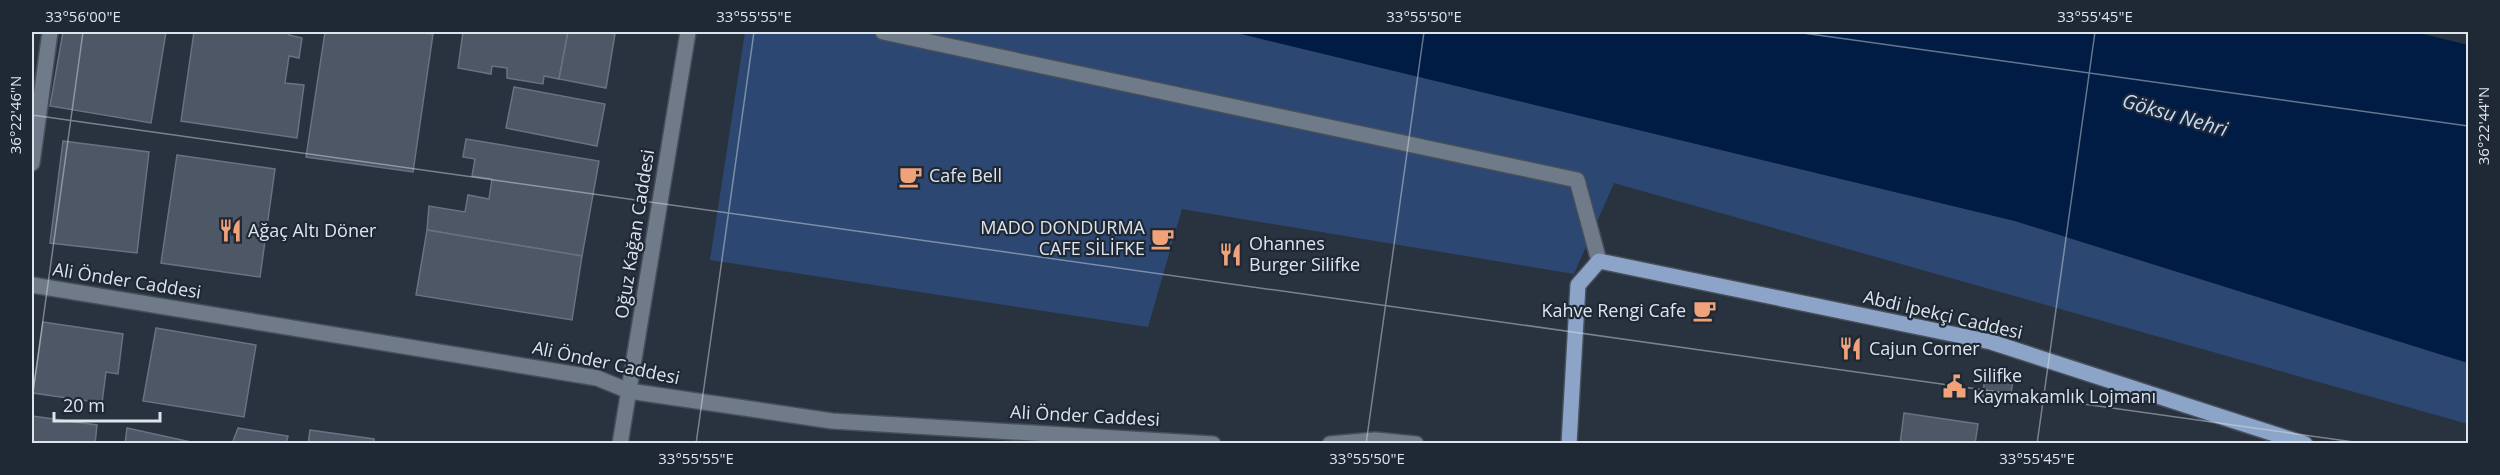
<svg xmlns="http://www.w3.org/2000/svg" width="2500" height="475" viewBox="0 0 2500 475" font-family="'Open Sans',sans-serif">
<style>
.green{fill:#2c4872}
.water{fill:#001b44}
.building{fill:#4d5766;stroke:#687382;stroke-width:1.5}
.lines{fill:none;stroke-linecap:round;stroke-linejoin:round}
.minor-casing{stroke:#464f59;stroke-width:18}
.major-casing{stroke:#464f59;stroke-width:18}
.minor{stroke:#707b8a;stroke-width:15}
.major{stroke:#8ca4c7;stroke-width:15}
.ticks{fill:none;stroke:#dee4ec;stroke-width:1.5;stroke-opacity:0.45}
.labels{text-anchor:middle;stroke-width:4.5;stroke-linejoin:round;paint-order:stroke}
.poi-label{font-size:18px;fill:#dee4ec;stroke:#1f2835;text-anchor:start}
.street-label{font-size:18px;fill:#dee4ec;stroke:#1f2835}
.water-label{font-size:20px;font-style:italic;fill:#c3dafd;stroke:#1f2835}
.neatline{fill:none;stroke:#dee4ec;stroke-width:2}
.ticks-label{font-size:15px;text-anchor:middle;fill:#dee4ec}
</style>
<rect width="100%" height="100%" fill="#29323f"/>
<path class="green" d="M745 32H1233L2015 221 2468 363V424L1614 183 1574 274 1182 209 1148 327 710 260Z"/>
<path class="water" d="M1233 32H2415L2468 45V363L2015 221Z"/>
<g class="building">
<path d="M63 32H166L151 123 50 106Z"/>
<path d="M194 32H289V35L302 38 299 58 289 56 285 83 304 85 297 138 181 121Z"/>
<path d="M325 32H416L433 34 413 172 306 157Z"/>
<path d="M463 32H568L559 79 544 76 543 84 507 78V68L492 66 491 74 458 68Z"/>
<path d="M568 32H602L615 34 606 88 559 79Z"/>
<path d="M514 87 605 104 597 146 506 128Z"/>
<path d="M466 139 599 161 582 256 427 230 429 206 465 212 468 195 489 199 492 179 472 176 475 159 463 157Z"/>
<path d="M63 141 149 152 137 253 50 243Z"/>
<path d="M177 155 275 169 260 277 161 263Z"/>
<path d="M427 230 582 256 572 320 416 295Z"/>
<path d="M43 322 123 334 118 374 106 372 102 403 33 393Z"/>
<path d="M156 328 256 345 244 417 143 401Z"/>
<path d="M1987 368 2014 372 2010 401 1982 396Z"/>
<path d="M1904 413 1978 424 1975 444H1900Z"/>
<path d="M32 416 97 425 95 444H32Z"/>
<path d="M127 428 200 444H125Z"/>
<path d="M238 428 288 436 286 444H232Z"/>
<path d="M310 430 374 439V444H308Z"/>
</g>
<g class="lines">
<defs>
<g id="minor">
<path d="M883 32 1577 180 1599 261"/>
<path d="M32 163 50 32"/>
<path d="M32 285 597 378 629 391 832 421 1213 444"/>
<path d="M620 444 688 32"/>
<path d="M1330 444 1375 440 1416 444"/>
</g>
<path id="major" d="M1569 444 1578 285 1599 261 1991 342 2305 444"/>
</defs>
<use href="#minor" class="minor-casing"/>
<use href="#major" class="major-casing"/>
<use href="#minor" class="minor"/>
<use href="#major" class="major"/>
</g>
<path class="ticks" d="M1796 32 2468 126M32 115 2368 444M32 399 83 32M696 444 754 32M1366 444 1424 32M2037 444 2095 32"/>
<defs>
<symbol id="cafe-bare" viewBox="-9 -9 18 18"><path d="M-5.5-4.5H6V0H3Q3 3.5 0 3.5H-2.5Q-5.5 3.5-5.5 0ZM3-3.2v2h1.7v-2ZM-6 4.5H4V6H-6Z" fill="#f0a27a" stroke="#1f2835" stroke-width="2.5" paint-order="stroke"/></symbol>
<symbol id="restaurant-bare" viewBox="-9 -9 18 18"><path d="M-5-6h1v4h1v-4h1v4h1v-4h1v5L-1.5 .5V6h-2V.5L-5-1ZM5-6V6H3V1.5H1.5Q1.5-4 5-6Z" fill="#f0a27a" stroke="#1f2835" stroke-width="2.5" paint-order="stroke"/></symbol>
<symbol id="civic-bare" viewBox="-9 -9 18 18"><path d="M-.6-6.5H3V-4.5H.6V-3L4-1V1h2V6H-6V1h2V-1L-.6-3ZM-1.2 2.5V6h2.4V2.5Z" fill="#f0a27a" stroke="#1f2835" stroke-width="2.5" paint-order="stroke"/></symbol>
</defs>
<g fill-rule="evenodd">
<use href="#cafe-bare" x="894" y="160" width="33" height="33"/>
<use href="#restaurant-bare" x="214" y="214" width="33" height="33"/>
<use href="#cafe-bare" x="1146" y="222" width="33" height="33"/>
<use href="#restaurant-bare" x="1214" y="238" width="33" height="33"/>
<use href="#cafe-bare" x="1688" y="294" width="33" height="33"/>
<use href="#restaurant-bare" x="1834" y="332" width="33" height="33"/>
<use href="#civic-bare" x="1938" y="370" width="33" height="33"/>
</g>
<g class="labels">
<g class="poi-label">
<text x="929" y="182">Cafe Bell</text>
<text x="1145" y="234" text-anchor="end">MADO DONDURMA<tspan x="1145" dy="21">CAFE SİLİFKE</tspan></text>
<text x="248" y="237">Ağaç Altı Döner</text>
<text x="1249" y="250">Ohannes<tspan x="1249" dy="21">Burger Silifke</tspan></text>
<text x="1686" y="317" text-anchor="end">Kahve Rengi Cafe</text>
<text x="1869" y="355">Cajun Corner</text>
<text x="1973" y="382">Silifke<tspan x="1973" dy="21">Kaymakamlık Lojmanı</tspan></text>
</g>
<g class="street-label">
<text transform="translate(635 234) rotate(-81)" y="6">Oğuz Kağan Caddesi</text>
<text transform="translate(127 281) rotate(9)" y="6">Ali Önder Caddesi</text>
<text transform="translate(1943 315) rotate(13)" y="6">Abdi İpekçi Caddesi</text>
<text transform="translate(606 363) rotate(12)" y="6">Ali Önder Caddesi</text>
<text transform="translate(1085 416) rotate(3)" y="6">Ali Önder Caddesi</text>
</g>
<g class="water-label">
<text transform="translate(2175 115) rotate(16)" y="7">Göksu Nehri</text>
</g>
</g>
<rect width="2500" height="475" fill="none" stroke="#1f2835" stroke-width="66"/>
<path d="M54 412v9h106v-9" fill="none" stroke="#dee4ec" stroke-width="3"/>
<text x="63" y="412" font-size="18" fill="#dee4ec" stroke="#1f2835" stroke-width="4.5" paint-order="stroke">20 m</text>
<rect x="33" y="33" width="2434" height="409" class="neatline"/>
<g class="ticks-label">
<text x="83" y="22">33°56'00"E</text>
<text x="754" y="22">33°55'55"E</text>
<text x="1424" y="22">33°55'50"E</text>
<text x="2095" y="22">33°55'45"E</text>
<text transform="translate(16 115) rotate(-90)" y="5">36°22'46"N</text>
<text transform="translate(2484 126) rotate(-90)" y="5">36°22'44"N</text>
<text x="696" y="464">33°55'55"E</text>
<text x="1367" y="464">33°55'50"E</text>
<text x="2037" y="464">33°55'45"E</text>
</g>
</svg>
